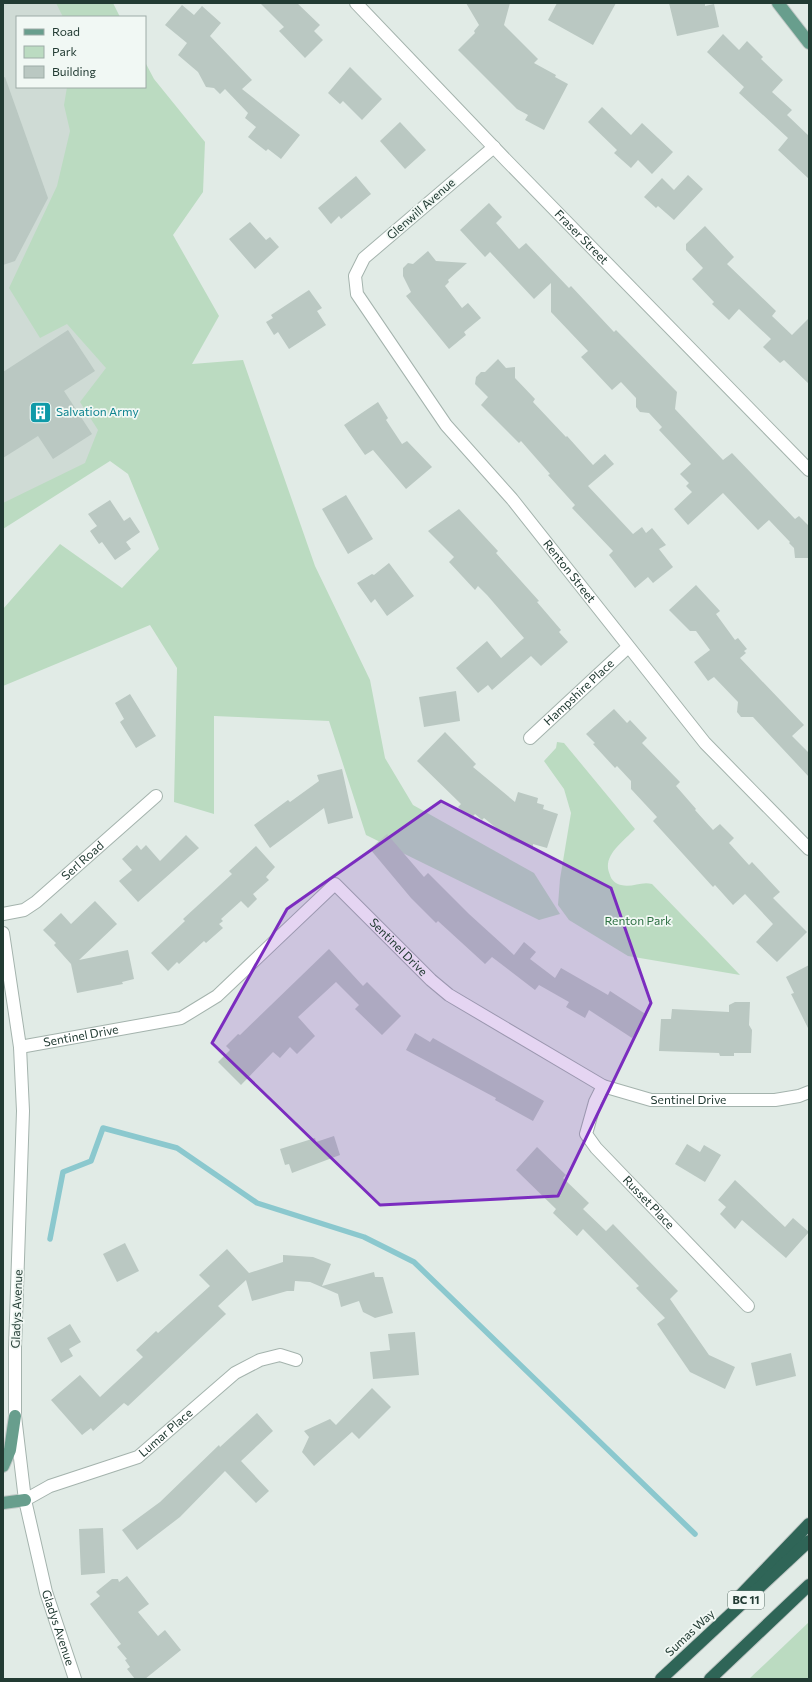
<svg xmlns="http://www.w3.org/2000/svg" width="812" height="1682" viewBox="0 0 812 1682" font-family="Commissioner,sans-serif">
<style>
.built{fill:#cfdbd5}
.green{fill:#bbdbc1}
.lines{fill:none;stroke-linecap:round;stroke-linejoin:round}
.stream{stroke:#8bc8ce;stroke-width:5.5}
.building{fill:#bac8c2}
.minor-casing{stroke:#a4b3ad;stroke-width:14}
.major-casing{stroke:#c1c8c6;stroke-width:14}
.highway-casing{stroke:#c1c8c6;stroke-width:14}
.minor{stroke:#fff;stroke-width:12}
.major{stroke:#689e8d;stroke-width:12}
.highway{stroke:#2f6557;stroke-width:12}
.marked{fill:#7b2cbf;fill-opacity:0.2;stroke:#7b2cbf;stroke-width:3;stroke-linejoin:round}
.labels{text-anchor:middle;stroke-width:3.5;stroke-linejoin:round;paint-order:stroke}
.shield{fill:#f1f8f4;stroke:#60746d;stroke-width:1}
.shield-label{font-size:11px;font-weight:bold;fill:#223b33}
.street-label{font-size:12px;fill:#223b33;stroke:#f1f8f4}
.culture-label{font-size:12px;fill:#0d838f;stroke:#f1f8f4;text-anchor:start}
.park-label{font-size:12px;fill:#2e7043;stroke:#f1f8f4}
</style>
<rect width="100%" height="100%" fill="#e1ebe6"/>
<path class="built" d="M3 3H83L92 17H17V87H135L153 378 101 463 3 511Z"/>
<g class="green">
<path d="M56 3H113L120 17H63Z"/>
<path d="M145 62 154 79 205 142 203 192 173 235 219 316 192 364 243 360 315 566 370 680 385 758 413 805 534 873 560 914 539 920 366 835 329 721 214 716V814L174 802 177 668 150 625 3 686V609L60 544 122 588 159 549 128 474 110 461 3 529V503L85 463 98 430 80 402 106 368 67 324 40 338 9 288 57 186 70 131 64 105 67 87H145Z"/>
<path d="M557 742 564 743 635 829C623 842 601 856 610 875 611 880 616 884 621 885 632 888 641 881 652 884L740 975 628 956 569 920 558 905 560 879 571 813 564 789 544 761 556 748Z"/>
<path d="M809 1622V1679H749Z"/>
</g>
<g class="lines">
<path class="stream" d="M50 1239 63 1172 91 1161 103 1128 177 1148 257 1203 364 1237 414 1262 695 1534"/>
</g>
<g class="building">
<path d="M260 3H297L320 25 314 31 323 40 305 58 279 31 284 27Z"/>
<path d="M466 3H510L504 25 538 59 534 63 556 75 555 77 568 84 544 130 525 120 528 115 517 109 458 50 475 33 474 31 479 25Z"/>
<path d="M557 3H616L593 45 548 20Z"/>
<path d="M669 3H705V6L714 4 719 27 677 36Z"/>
<path d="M182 5 194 15 202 6 221 23 210 36 252 80 242 89 300 135 281 159 268 149 266 151 248 137 256 127 245 118 248 113 225 89 220 94 214 88 206 87 198 72 178 55 187 43 165 25Z"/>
<path d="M723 34 739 50 747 41 763 57 761 59 783 80 772 92 792 110 787 115 809 136V179L778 150 788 138 739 93 744 87 707 52Z"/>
<path d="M350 67 382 99 362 120 343 101 340 104 328 93Z"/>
<path d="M5 77 48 198 15 261 3 265V78Z"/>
<path d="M602 107 631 135 642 123 673 152 652 174 638 160 631 168 614 153 617 150 588 122Z"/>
<path d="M400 122 426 150 405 169 380 141Z"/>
<path d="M688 175 703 189 674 220 658 206 656 208 644 197 662 178 674 190Z"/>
<path d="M356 176 371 194 341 219 339 216 331 224 318 208Z"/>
<path d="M489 203 502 217 496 223 519 249 526 243 569 288 571 286 614 332 616 330 677 392 675 409 723 460 732 453 795 519 799 516 809 526V558H795L794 548 789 543 790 542 769 520 758 530 723 493 688 525 674 509 692 492 686 486 689 483 680 474 691 464 659 430 662 427 649 413 640 412 636 407V398L621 382 612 390 581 357 588 351 551 312V283L534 299 490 252 485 257 460 230Z"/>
<path d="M250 222 266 240 270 237 279 247 255 269 229 239Z"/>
<path d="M705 226 734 257 727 264 776 311 772 316 792 335 809 318V384L784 360 780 363 763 347 771 339 739 309 729 320 712 304 714 302 692 279 703 268 686 250V244Z"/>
<path d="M428 251 436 261 467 263 448 280 449 282 445 286 462 308 468 303 481 318 464 332 466 335 449 349 406 296 411 292 403 276V268L408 263 413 264Z"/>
<path d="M309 290 322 308 317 311 326 325 289 349 278 332 274 335 266 322 273 318 271 315Z"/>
<path d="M68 330 95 371 64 391 92 434 53 459 38 436 3 458V372Z"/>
<path d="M498 359 506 368 515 367V378L535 399 533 402 566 437 567 436 593 465 605 454 614 464 588 486 633 534 642 527 646 533 652 528 666 545 659 549 673 567 653 583 648 577 635 588 609 555 613 551 572 508 575 505 548 475 550 474 521 441 519 443 481 405 488 397 475 384 476 377 481 372H485Z"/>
<path d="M378 402 388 418 386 420 402 444 407 441 432 467 406 489 373 450 365 455 344 425Z"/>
<path d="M346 495 373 539 348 554 322 509Z"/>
<path d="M110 500 124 521 130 517 140 532 126 542 131 549 115 560 102 542 99 544 90 531 97 526 88 514Z"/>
<path d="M459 509 498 551 496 553 539 601 537 602 561 630 559 632 568 642 541 666 531 656 492 690 488 685 478 693 456 668 487 641 501 658 524 638 487 595 478 586 475 590 449 562 454 557 428 531Z"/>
<path d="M389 563 414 596 387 616 375 599 371 603 357 583 372 574 374 575Z"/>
<path d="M696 585 720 611 716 614 735 640 738 638 747 649 744 651 746 653 740 658 804 725 792 736 809 753V777L753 717H741L737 712 738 702 714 677 708 681 694 662 710 650 696 631H690L669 610Z"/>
<path d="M456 691 460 721 424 727 419 697Z"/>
<path d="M130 694 156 736 136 748 120 722 124 719 115 703Z"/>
<path d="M614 709 627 723 630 720 647 738 642 743 680 782 676 786 696 809 695 810 713 830 720 824 734 838 729 843 749 865 752 862 780 892 773 898 807 932 777 962 756 942 773 924 745 894 733 905 715 885 713 887 653 821 657 817 631 789V781L617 766 615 768 593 744 595 743 586 734Z"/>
<path d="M445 732 476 764 473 767 515 802 518 792 538 798 537 803 544 805 543 809 558 814 547 848 533 844V847L511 840 484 818 482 820 475 814 471 819 458 807 461 804 417 761Z"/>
<path d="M342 769 353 818 328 824 324 808 270 848 254 825 288 800 290 802 319 781 317 775Z"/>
<path d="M387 834 424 877 428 873 469 914 514 955 524 942 536 952 530 959 555 978 561 968 608 995 610 991 647 1015 632 1038 589 1010 585 1018 566 1007 569 1002 539 985 535 990 492 957 485 964 438 921 436 923 411 898 370 849Z"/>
<path d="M186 835 199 848 138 902 119 881 132 870 122 859 137 845 141 850 146 845 160 861Z"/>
<path d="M256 846 275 867 266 877 269 880 253 894 257 899 248 908 241 901 221 919 223 921 219 924 223 928 206 943 204 941 179 964 177 962 168 971 151 953 185 921 183 919 232 874 229 871Z"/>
<path d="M95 901 117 924 79 960 128 950 134 979 122 982 123 984 77 993 71 964 54 945 56 943 43 930 61 913 71 924Z"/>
<path d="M329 949 363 986 367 982 401 1016 382 1035 355 1009 359 1005 336 982 298 1017 315 1036 297 1054 290 1047 280 1058 273 1052 241 1085 218 1062 230 1050 226 1046 238 1034 240 1035Z"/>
<path d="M809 965V1030L791 994 794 993 786 977Z"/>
<path d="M735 1002H750L749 1025 752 1030 751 1053H734V1056H720L719 1053 659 1051 661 1019H671L672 1009 729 1012V1005Z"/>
<path d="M415 1033 430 1042 433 1038 544 1101 533 1121 495 1100 496 1098 406 1050Z"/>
<path d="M334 1136 340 1155 292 1173 289 1164 285 1165 280 1149 315 1138 316 1142Z"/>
<path d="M687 1144 700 1152 704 1145 721 1155 705 1182 675 1164Z"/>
<path d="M537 1147 566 1175 563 1178 589 1203 583 1209 606 1231 613 1224 678 1291 670 1299 709 1355 735 1367 725 1389 690 1372 657 1324 665 1318 636 1288 639 1286 583 1229 577 1236 553 1213 556 1209 516 1170Z"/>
<path d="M735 1180 785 1227 793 1218 809 1232 786 1258 742 1220 735 1229 720 1214 726 1207 718 1200Z"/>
<path d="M125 1243 139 1271 117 1282 103 1254Z"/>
<path d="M227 1249 249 1273 283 1262V1255L313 1257 331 1264 322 1286 374 1272 375 1277H383L393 1313 375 1318 363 1312 359 1301 341 1307 338 1294 310 1282 295 1281 294 1291H287L252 1301 246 1280 218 1306 226 1314 128 1406 124 1403 93 1431 91 1428 82 1435 51 1400 80 1375 100 1397 143 1357 136 1350 156 1331 158 1333 210 1286 199 1275Z"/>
<path d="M70 1324 81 1342 69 1349 73 1356 61 1363 47 1338Z"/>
<path d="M415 1332 419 1375 373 1379 370 1352 390 1350 388 1334Z"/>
<path d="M791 1353 796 1376 756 1386 751 1363Z"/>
<path d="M372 1388 391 1407 359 1439 352 1432 314 1466 302 1452 309 1437 304 1431 330 1419 336 1425Z"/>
<path d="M257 1413 273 1431 241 1461 269 1491 256 1503 225 1471 180 1517 137 1550 122 1530 160 1502 219 1445 220 1447Z"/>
<path d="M103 1528 105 1573 81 1575 79 1529Z"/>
<path d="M127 1576 149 1604 138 1612 158 1636 165 1630 181 1650 145 1679H135L127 1669 130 1667 125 1660 127 1659 117 1647 121 1644 90 1604 100 1596 96 1592 112 1579H118L119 1582Z"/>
</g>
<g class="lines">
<defs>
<g id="minor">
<path id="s1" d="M356 3 507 161 809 470"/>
<path id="s2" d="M494 147 364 258 355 276 357 294 446 425 512 499 705 743 809 849"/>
<path id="s3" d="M530 738 628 647"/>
<path id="s4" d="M3 914 24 910 36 902 156 796"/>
<path id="s5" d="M3 933 20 1047 23 1111 15 1348V1416L25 1500 46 1592 75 1679"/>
<path id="s6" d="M20 1047 181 1018 217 996 335 884 431 980 449 995 603 1086 651 1100H775L799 1096 809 1092"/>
<path id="s7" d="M603 1086 595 1102 586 1134 596 1148 748 1306"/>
<path id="s8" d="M25 1500 50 1486 138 1457 235 1373 260 1360 280 1355 296 1360"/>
</g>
<g id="major">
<path d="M778 3 809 43"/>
<path d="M3 1466 10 1450 15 1416"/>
<path d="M3 1503 25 1500"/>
</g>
<g id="highway">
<path d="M738 1598 809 1524"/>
<path d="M661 1679 809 1541"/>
<path d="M710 1679 809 1585"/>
</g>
</defs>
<use href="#minor" class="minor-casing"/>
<use href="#major" class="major-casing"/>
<use href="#highway" class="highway-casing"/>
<use href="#minor" class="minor"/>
<use href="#major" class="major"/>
<use href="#highway" class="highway"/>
</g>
<path class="marked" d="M441 801 611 888 651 1003 558 1196 380 1205 212 1043 287 909Z"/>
<defs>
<symbol id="building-square" viewBox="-11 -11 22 22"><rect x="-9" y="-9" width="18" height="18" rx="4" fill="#0f9aa8" stroke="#f1f8f4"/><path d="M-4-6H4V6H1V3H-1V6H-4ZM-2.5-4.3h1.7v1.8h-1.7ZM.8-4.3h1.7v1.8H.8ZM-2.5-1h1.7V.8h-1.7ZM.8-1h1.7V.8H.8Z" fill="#fff"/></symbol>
</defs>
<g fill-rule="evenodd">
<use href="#building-square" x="28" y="400" width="25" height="25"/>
</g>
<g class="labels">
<rect class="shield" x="728" y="1591" width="36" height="18" rx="3"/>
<g class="shield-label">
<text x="746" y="1604">BC 11</text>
</g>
<g class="street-label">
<text transform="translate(421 209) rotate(-41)" y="4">Glenwill Avenue</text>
<text dy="4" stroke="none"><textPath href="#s1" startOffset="325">Fraser Street</textPath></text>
<text dy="4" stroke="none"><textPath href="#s2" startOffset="559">Renton Street</textPath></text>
<text dy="4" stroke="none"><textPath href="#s3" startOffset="67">Hampshire Place</textPath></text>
<text dy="4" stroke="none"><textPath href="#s4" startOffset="98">Serl Road</textPath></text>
<text dy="4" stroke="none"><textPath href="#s6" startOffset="458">Sentinel Drive</textPath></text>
<text dy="4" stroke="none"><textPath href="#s6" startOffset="62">Sentinel Drive</textPath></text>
<text dy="4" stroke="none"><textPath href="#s6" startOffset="794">Sentinel Drive</textPath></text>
<text dy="4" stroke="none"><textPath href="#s7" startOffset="144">Russet Place</textPath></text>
<text transform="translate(17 1309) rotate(-88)" y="4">Gladys Avenue</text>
<text dy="4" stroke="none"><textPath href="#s8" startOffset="158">Lumar Place</textPath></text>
<text dy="4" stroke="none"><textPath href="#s5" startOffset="701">Gladys Avenue</textPath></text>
<text transform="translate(690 1633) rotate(-43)" y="4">Sumas Way</text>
</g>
<g class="culture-label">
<text x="56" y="416">Salvation Army</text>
</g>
<g class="park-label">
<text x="638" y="925">Renton Park</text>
</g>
</g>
<rect width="812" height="1682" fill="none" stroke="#223b33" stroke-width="8"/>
<rect x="16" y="16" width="130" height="72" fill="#f1f8f4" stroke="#9eaca7"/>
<rect x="24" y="29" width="20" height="6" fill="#689e8d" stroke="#9eaca7"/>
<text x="52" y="36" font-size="12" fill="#223b33">Road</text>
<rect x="24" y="46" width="20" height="12" fill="#bbdbc1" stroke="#9eaca7"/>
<text x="52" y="56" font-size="12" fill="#223b33">Park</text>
<rect x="24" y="66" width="20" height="12" fill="#bac8c2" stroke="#9eaca7"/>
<text x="52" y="76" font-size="12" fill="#223b33">Building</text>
</svg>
